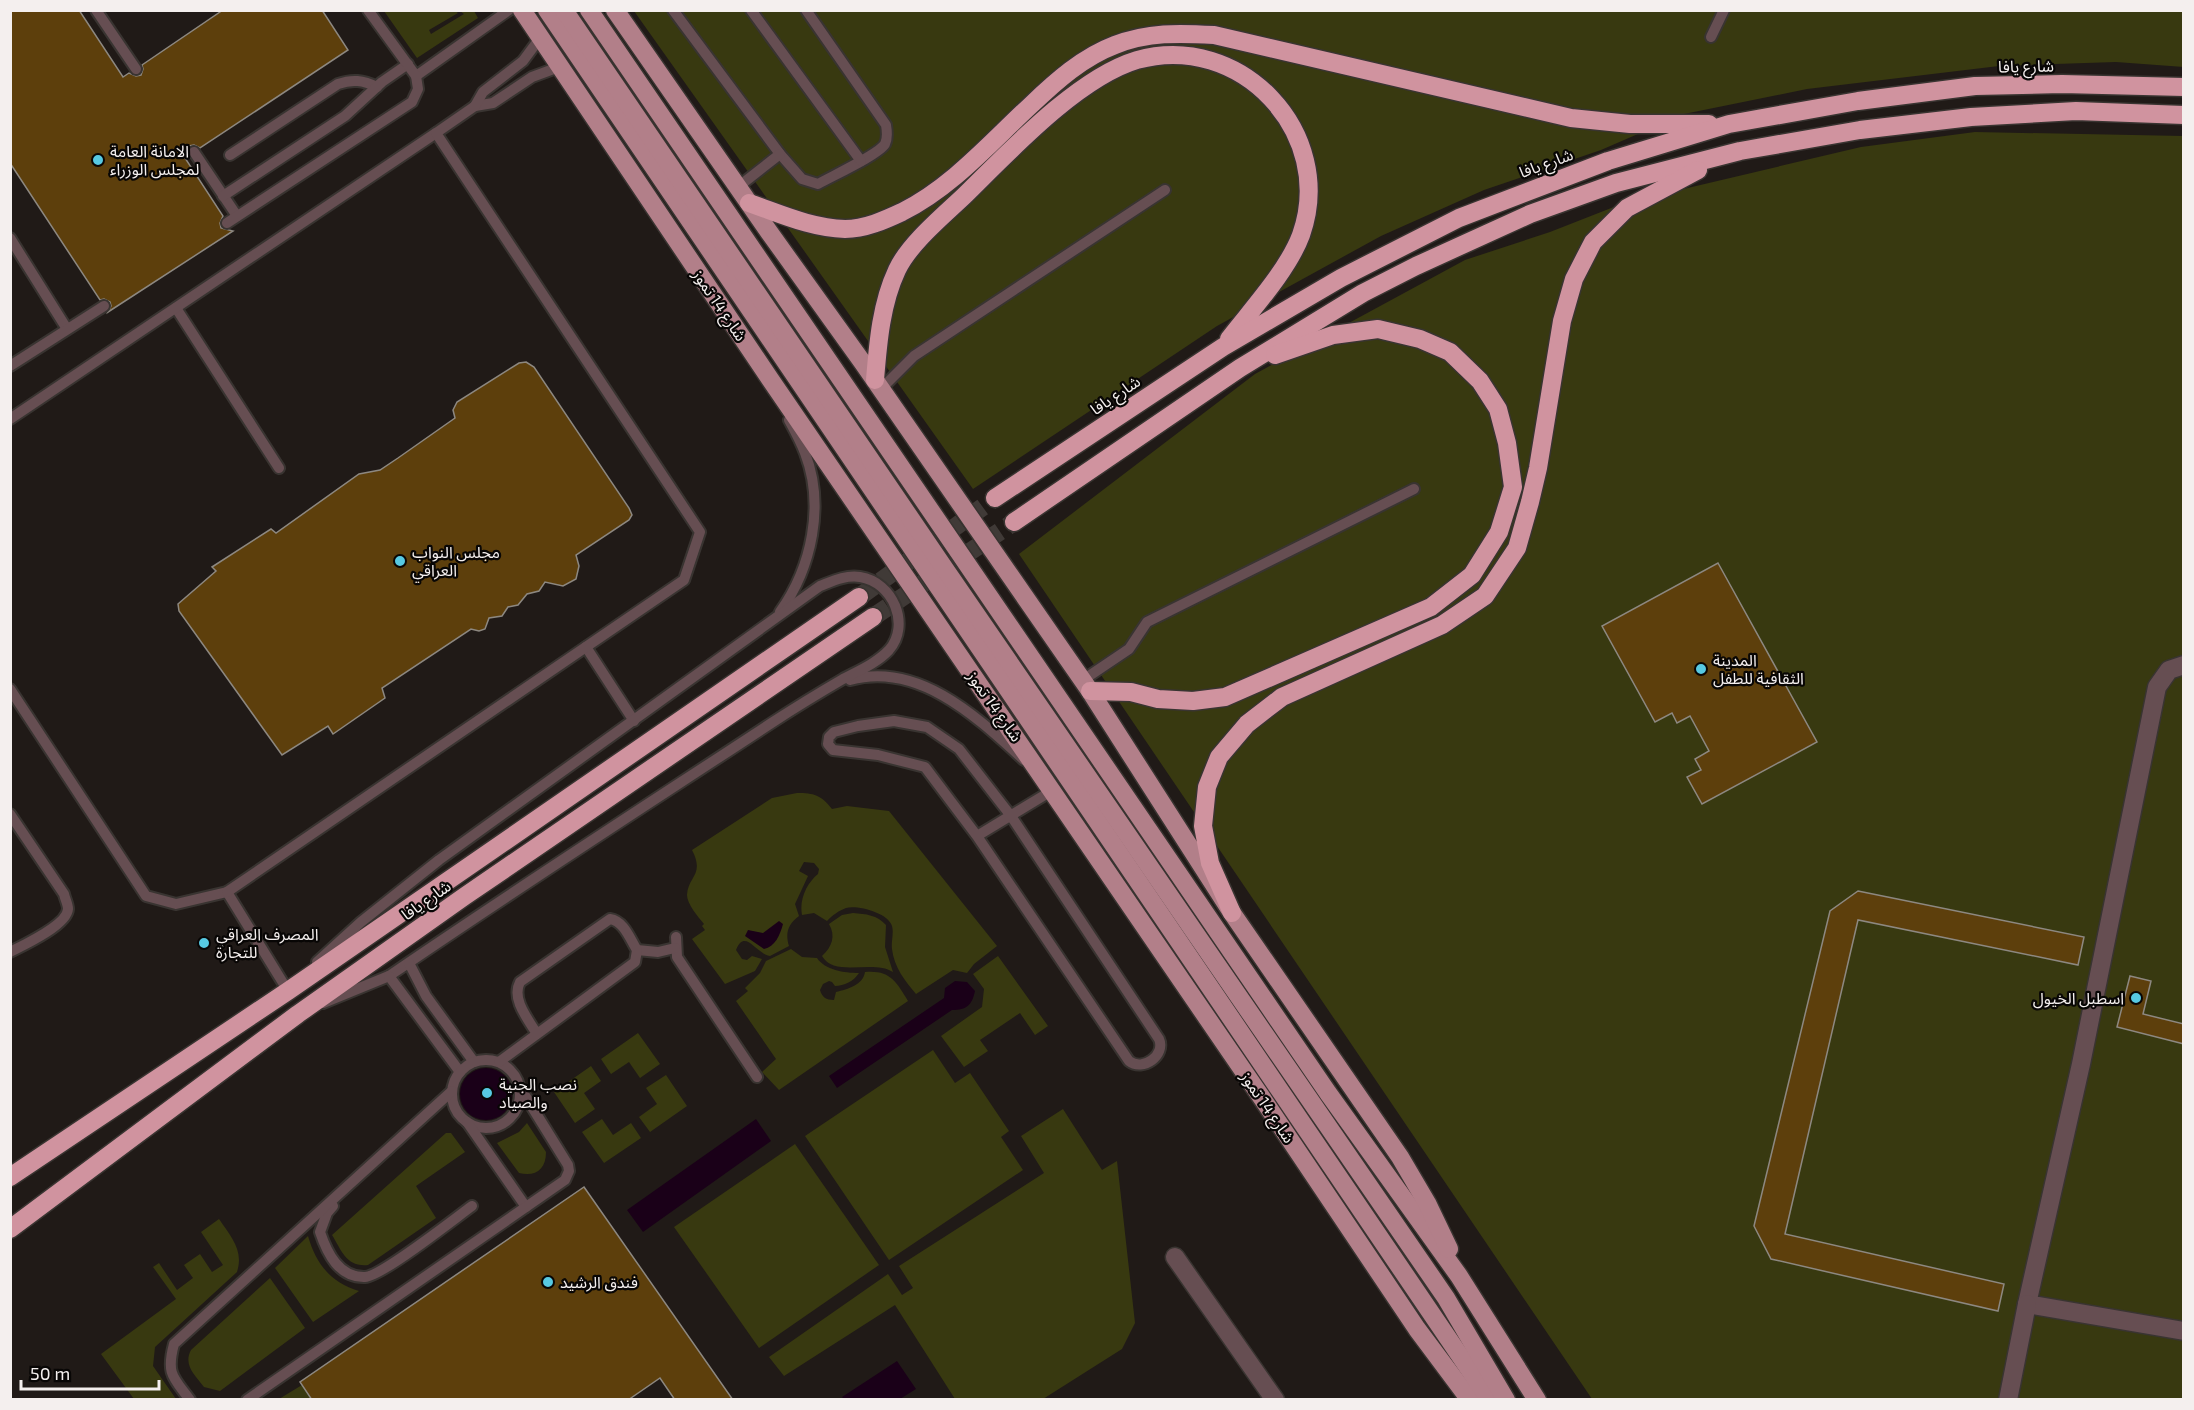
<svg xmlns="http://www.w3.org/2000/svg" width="2194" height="1410" viewBox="0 0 2194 1410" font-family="'Exo 2','Noto Sans Arabic',sans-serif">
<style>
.green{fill:#383910}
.water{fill:#1a0018}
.building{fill:#5d3f0c;stroke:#8d8881;stroke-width:1.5}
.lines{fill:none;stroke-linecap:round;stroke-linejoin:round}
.highway-tunnel{stroke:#403a37;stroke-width:18;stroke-dasharray:18 9;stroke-linecap:butt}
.lane-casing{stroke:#393431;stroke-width:14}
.street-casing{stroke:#393431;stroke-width:21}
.primary-casing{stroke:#393431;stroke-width:21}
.highway-casing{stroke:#393431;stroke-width:21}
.lane{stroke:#664e52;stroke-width:10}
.street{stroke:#664e52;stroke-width:18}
.primary{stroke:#b27f89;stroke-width:18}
.highway{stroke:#d0939f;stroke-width:18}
.poi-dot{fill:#57c9e2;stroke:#080605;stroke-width:2}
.labels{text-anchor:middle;stroke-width:4.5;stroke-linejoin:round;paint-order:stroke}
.street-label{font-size:16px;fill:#f4efee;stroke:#080605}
.poi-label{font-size:16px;fill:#f4efee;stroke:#080605;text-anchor:start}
</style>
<rect width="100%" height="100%" fill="#201a17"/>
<g class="green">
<path d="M2183 10 2184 67 2116 62 1999 66 1807 89 1684 114 1601 150 1484 190 1381 236 1217 326 973 489 634 11Z"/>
<path d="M455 11 458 13 429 30 431 34 464 14 460 11H474L478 18 417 58 384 11Z"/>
<path d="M1975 132 2183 136V1399H1592L1019 554 1255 374 1465 260 1550 232 1624 203 1861 147Z"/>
<path d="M797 793C814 793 821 795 832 809L847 806 889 811 997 946 974 964 967 973 953 970 916 994C905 981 894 967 892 949 891 942 894 933 892 926 888 913 858 905 846 908 838 911 833 915 827 921L814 913 802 915C799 899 807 883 818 874L819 869 814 863 804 862 799 871 808 876 795 904 799 916C788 924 785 933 789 946L770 956C755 953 745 928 736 950L742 959 747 960 752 956 762 959 755 971 725 984 692 939 705 930 702 926 704 924C698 917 687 904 687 895 688 876 705 875 692 850L772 798Z"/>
<path d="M853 913C866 914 877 915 886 925L885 947 893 972C873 959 835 978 822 956 832 947 836 936 829 924L842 915Z"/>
<path d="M791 949 802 957 817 958C825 970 844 973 859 973 854 981 844 986 835 986L832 982 829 981 823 984 820 990C822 997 826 1000 834 1000L836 992C848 989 863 985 865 972 890 970 896 981 908 1001L779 1090 762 1072 776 1059 736 1001 748 991 745 988 760 973 766 961Z"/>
<path d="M998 956 1048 1026 1035 1035 1020 1013 980 1040 988 1051 964 1067 941 1036 982 1007 984 989 973 974Z"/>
<path d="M638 1033 660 1064 640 1078 629 1062 611 1074 601 1059Z"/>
<path d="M933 1050 955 1083 970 1073 1009 1131 1001 1137 1023 1170 889 1260 805 1136Z"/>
<path d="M591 1066 601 1081 584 1093 595 1109 575 1123 554 1092Z"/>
<path d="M666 1075 687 1106 650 1132 639 1117 657 1104 646 1088Z"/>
<path d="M1063 1109 1102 1170 1117 1161 1135 1323 1122 1349 1043 1399H955L895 1305 784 1376 769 1357 888 1274 902 1295 913 1288 899 1266 1044 1173 1021 1136Z"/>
<path d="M602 1119 613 1135 631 1123 641 1138 604 1163 582 1132Z"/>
<path d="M527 1123 546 1152C546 1170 535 1177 519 1173L497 1143 519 1132Z"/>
<path d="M446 1133H451L465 1152 416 1186 436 1218 368 1265C346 1267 342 1251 332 1235Z"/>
<path d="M795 1144 879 1265 759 1348 674 1227Z"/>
<path d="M219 1219C231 1237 244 1250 237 1272L155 1347 153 1366 176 1399H134L101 1354 176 1299 153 1267 159 1263 177 1290 193 1278 184 1265 200 1254 212 1272 223 1265 201 1232Z"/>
<path d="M308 1236C316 1264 331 1283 359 1291L313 1322 275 1268Z"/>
<path d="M270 1278 305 1328 220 1391 204 1387C195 1375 183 1365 191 1350Z"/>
<path d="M302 1385 311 1399H279Z"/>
</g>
<g class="water">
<path d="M779 921 783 924C780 935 775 947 764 949L745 936 748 930 763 933Z"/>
<path d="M955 981 967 982 975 991C972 1005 967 1010 952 1010L837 1088 829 1076 944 998 945 988Z"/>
<circle cx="486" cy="1094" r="26"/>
<path d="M756 1119 771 1141 643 1232 627 1210Z"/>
<path d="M897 1361 916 1389 900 1399H844L842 1397Z"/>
</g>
<g class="building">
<path d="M10 10H79L123 77 129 73 136 76 141 75 143 69 142 65 223 10H322L348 50 200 148 194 145 189 146 187 152 188 156 185 158 223 216 220 223 221 228 233 231 108 312 111 306 110 302 104 299 100 300 10 163Z"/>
<path d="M526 362 534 367 629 508 632 515 629 520 576 555 579 566 576 579 563 586 545 582 539 591 527 594 518 605 508 607 502 616 489 618 485 629 479 631 471 629 382 688 385 698 333 734 328 726 282 755 179 611 178 604 216 571 212 567 271 529 276 533 359 474 380 470 398 458 455 418 453 410 457 402 519 363Z"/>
<path d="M1718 563 1817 742 1702 804 1687 777 1701 770 1695 759 1709 751 1690 716 1677 723 1672 713 1655 722 1602 626Z"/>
<path d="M1858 891 2084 937 2078 965 1858 920 1785 1234 2004 1284 1998 1311 1771 1259 1754 1226 1830 911Z"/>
<path d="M2130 976 2151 981 2143 1014 2184 1024V1044L2117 1027Z"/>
<path d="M584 1187 733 1400H675L660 1378 628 1400H312L300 1382Z"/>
</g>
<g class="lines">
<g class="highway-tunnel">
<path d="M859 597 995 498"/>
<path d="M873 617 1014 522"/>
</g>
<defs>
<g id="lane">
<path d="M96 10 136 69"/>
<path d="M673 10 780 154 802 179 818 184C832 176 878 155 885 144 888 138 887 131 886 125L806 10"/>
<path d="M751 10 861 161"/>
<path d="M1711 37 1724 10"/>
<path d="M416 76 509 10"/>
<path d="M475 106 493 103 532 77 559 67"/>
<path d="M194 152 237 216"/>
<path d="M230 155 338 84C352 79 363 80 377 87"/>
<path d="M738 187 780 154"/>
<path d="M223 196 345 116 382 82 408 64"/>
<path d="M227 223 412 102 418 89 416 76 368 10"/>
<path d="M10 238 67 329"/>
<path d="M176 308 279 468"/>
<path d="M10 366 104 306"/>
<path d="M881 389 914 356 1165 190"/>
<path d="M10 419 436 133"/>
<path d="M780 612C812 567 825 505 805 453 801 442 795 431 789 420"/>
<path d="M586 647 634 721"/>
<path d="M850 680C919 661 978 718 1024 760"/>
<path d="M1083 680 1129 649 1147 622 1414 489"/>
<path d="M10 689 146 896 176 904 227 892 288 991 291 988"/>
<path d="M10 814 64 894C65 899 68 904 68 909 67 925 24 945 10 952"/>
<path d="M977 836 1129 1061C1143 1072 1166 1055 1159 1039L1011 816 959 749 927 727 894 721 858 726 834 732 829 737 828 744 833 750 878 755 925 767 977 836 1053 790"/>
<path d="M227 892 684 580 700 532 436 133 475 106 483 92 523 61 540 38"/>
<path d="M676 937 677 957 757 1077"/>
<path d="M637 950 658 952 675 948"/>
<path d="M317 962 361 922 439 860 820 586C833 581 845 575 860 577 893 582 911 625 889 650 877 663 858 671 843 679 819 693 796 707 773 722 645 806 516 889 389 976L323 1003"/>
<path d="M409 963 426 996 474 1062"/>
<path d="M389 976 460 1072"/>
<circle cx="486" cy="1094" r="34"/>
<path d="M499 1062 635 962 637 950C630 939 624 921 610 919L520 982C511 999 528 1019 537 1034"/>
<path d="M467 1122 526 1207"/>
<path d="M333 1206 327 1213 320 1232C327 1253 339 1278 365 1277 382 1276 454 1219 472 1206"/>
<path d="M190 1400C173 1377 166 1374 174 1344L452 1091"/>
<path d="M247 1400 565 1180 569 1171 568 1165 519 1086"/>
</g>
<g id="street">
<path d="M2184 665 2169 670 2157 687 2081 1064 2027 1304 2184 1331"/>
<path d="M1175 1257 1275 1400"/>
<path d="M2008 1400 2027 1304"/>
</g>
<g id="primary">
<path d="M522 10 770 379 1266 1104 1417 1329 1470 1400"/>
<path d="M547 10 1490 1400"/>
<path d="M564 10 945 569 1446 1298 1506 1400"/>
<path d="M589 10 1328 1093 1459 1276 1537 1400"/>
<path d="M615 10 769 232 863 363 1090 691 1232 913 1400 1157 1427 1203 1449 1249"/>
</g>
<g id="highway">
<path d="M749 203C781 214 811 228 845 229 865 229 885 220 902 212 952 187 990 143 1031 105 1056 81 1083 57 1115 45 1148 32 1179 33 1214 35L1571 118 1630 124H1709"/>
<path d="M875 380C878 343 881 304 897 270 909 244 943 216 964 196 1008 153 1077 78 1137 60 1240 31 1337 133 1301 235 1288 270 1252 309 1229 339"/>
<path d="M995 498 1223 347 1341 278 1459 218 1608 161 1729 124 1858 101 1975 86 2062 84 2184 87"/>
<path d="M1014 522 1240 368 1363 293 1416 266 1530 214 1616 183 1740 151 1860 130 1971 117 2076 111 2184 115"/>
<path d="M1090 691 1131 692 1158 699 1193 701 1225 697 1431 607 1472 575 1499 532 1513 487 1507 443 1498 409 1480 381 1450 352 1420 339 1378 329 1333 335 1275 355"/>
<path d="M1232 913 1210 863 1203 826 1207 787 1219 757 1247 724 1282 697 1442 625 1485 596 1517 548 1530 502 1538 468 1562 321 1574 279 1593 242 1627 208 1698 170"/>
<path d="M10 1177 288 991 859 597"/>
<path d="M10 1229 298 1014 465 896 873 617"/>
</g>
</defs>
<use href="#lane" class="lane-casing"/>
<use href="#street" class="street-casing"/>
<use href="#primary" class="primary-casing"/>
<use href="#highway" class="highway-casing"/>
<use href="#lane" class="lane"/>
<use href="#street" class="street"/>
<use href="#primary" class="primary"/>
<use href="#highway" class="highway"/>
</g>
<g class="poi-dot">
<circle cx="98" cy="160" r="6"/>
<circle cx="400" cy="561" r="6"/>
<circle cx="1701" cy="669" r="6"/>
<circle cx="204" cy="943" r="6"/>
<circle cx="2136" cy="998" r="6"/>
<circle cx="487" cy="1093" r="6"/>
<circle cx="548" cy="1282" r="6"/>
</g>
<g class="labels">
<g class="street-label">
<text transform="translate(2026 66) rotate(-1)" y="6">شارع يافا</text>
<text transform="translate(1546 163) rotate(-20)" y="6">شارع يافا</text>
<text transform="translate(720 305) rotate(56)" y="6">شارع 14 تموز</text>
<text transform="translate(1115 395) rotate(-34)" y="6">شارع يافا</text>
<text transform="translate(995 706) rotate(55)" y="6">شارع 14 تموز</text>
<text transform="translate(426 900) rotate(-35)" y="6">شارع يافا</text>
<text transform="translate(1268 1107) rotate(56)" y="6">شارع 14 تموز</text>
</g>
<g class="poi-label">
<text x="110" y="157">الامانة العامة<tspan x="110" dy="18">لمجلس الوزراء</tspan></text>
<text x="412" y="558">مجلس النواب<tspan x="412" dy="18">العراقي</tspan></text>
<text x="1713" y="666">المدينة<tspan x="1713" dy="18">الثقافية للطفل</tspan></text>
<text x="216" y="940">المصرف العراقي<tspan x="216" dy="18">للتجارة</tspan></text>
<text x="2124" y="1004" text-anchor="end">اسطبل الخيول</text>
<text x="499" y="1090">نصب الجنية<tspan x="499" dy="18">والصياد</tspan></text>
<text x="560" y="1288">فندق الرشيد</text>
</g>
</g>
<rect width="2194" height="1410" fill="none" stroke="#f4efee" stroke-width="24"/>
<path d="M21 1380v9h138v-9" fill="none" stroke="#f4efee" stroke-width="3"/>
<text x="30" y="1380" font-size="18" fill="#f4efee" stroke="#080605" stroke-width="4.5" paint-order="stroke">50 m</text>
</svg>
